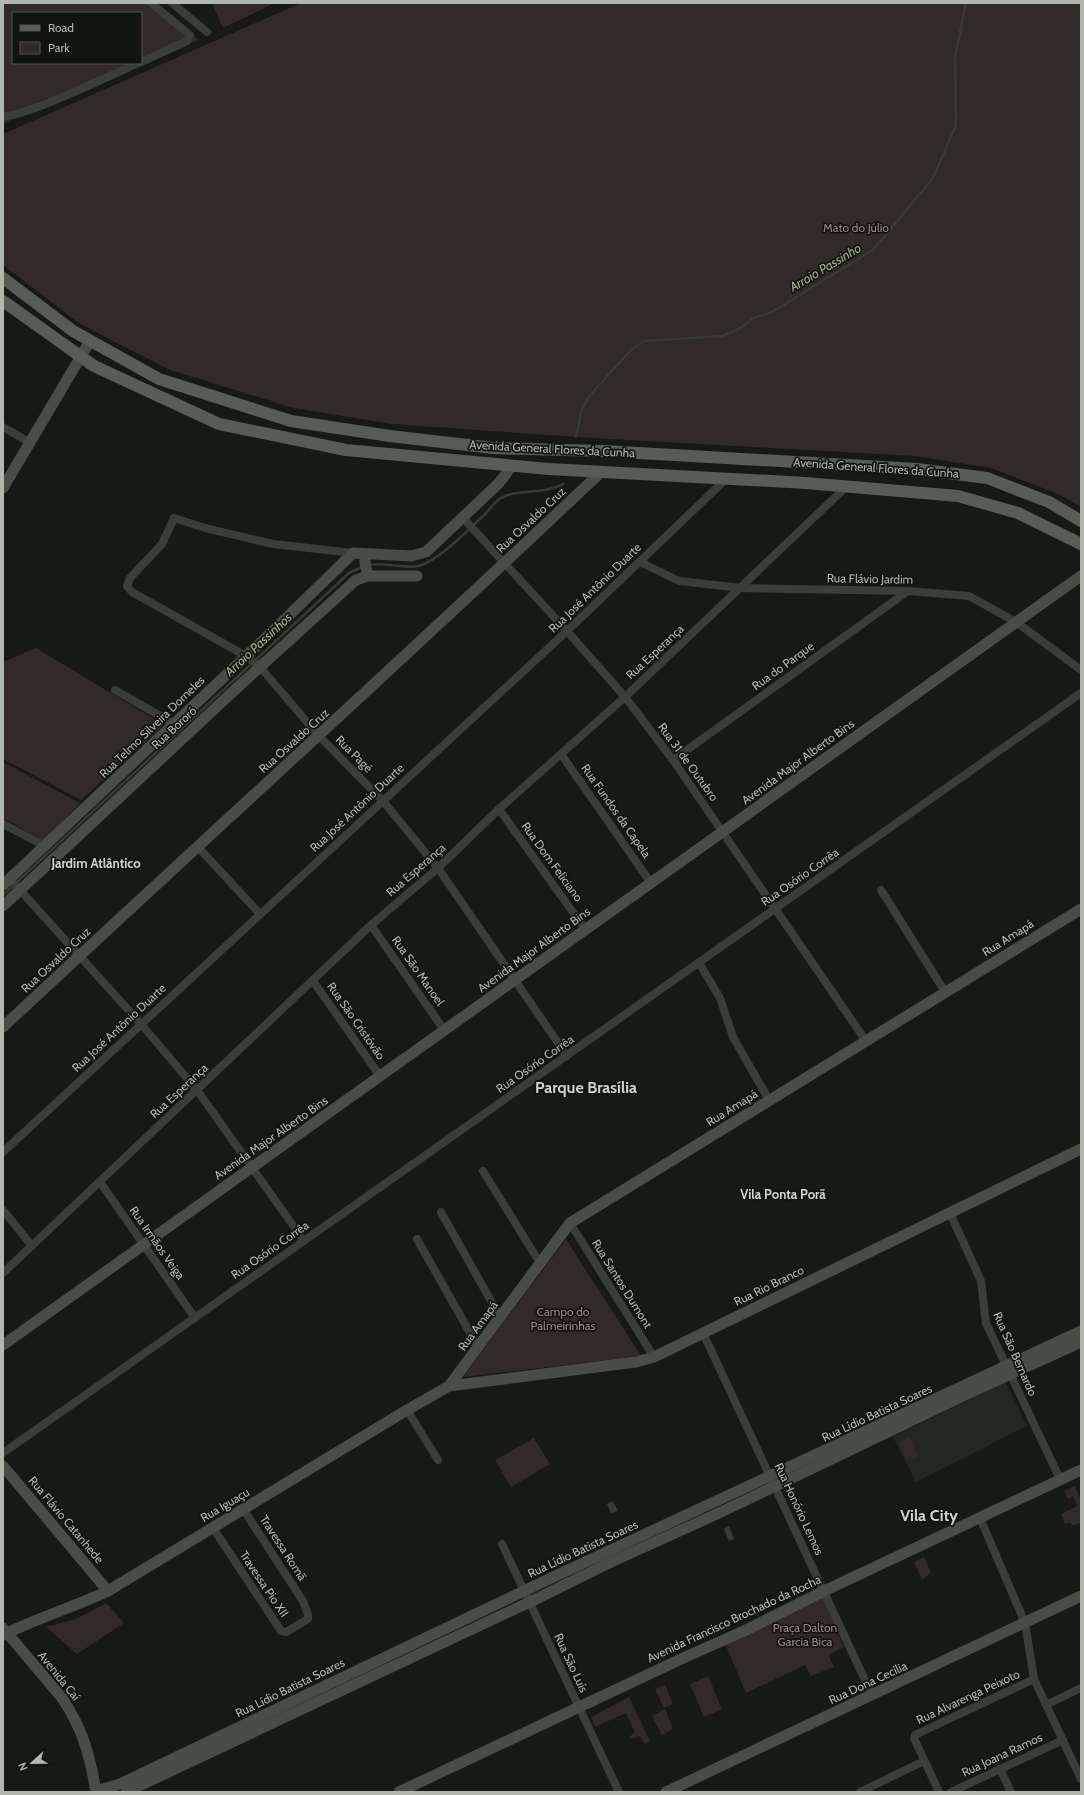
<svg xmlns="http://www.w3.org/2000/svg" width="1084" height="1795" viewBox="0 0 1084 1795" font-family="Cabin,sans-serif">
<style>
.built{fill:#232623}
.green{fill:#322929}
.water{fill:#383c2e}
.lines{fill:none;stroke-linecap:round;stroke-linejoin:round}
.stream{stroke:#383c2e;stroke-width:2.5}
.street{stroke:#3a3d38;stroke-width:8}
.secondary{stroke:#494d46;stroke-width:11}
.primary{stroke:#575c54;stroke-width:12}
.labels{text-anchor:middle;stroke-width:3.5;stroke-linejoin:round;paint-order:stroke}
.park-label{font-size:12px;fill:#a18285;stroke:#121412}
.street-label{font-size:12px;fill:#b0b8aa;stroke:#121412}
.water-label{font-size:13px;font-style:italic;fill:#a2b083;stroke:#121412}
.neighbourhood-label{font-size:13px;font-weight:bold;fill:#cfd4cb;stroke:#121412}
.district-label{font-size:16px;font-weight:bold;fill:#cfd4cb;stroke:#121412}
</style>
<rect width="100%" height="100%" fill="#171917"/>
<path class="built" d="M1005 1382 1027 1426 916 1482 893 1437Z"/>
<g class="green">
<path d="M3 3H154L199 40 141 63V13H13V63H141L38 102 3 125Z"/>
<path d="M212 3H275L223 28Z"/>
<path d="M301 3H1081V507L1058 494 991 468 915 456 576 437 391 424 293 408 168 369 80 324 3 265V134Z"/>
<path d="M36 648 164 725 81 800 3 759V662Z"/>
<path d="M3 762 80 803 44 841 3 818Z"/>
<path d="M566 1239 641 1356 463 1377Z"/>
<path d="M909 1437 918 1456 907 1461 898 1442Z"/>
<path d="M534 1438 550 1464 511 1487 495 1460Z"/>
<path d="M1075 1486 1081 1500V1522L1073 1526 1070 1522 1065 1524 1061 1514 1077 1506 1073 1496 1068 1499 1064 1491Z"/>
<path d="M924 1557 931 1573 922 1580 914 1562Z"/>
<path d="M824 1591 838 1623 836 1630 844 1647 828 1655 834 1667 811 1676 805 1665 746 1693 726 1646 728 1638Z"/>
<path d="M106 1603 124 1623 77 1654 46 1627 76 1619Z"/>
<path d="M708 1676 722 1709 704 1717 690 1684Z"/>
<path d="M665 1685 673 1704 664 1708 655 1689Z"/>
<path d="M629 1697 650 1741 645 1744 640 1736 632 1739 630 1736 635 1733 626 1713 595 1727 591 1717Z"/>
<path d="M665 1709 673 1729 662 1735 652 1716Z"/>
</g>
<g class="water">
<path d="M613 1501 618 1511 611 1513 607 1504Z"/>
<path d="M729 1526 734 1539 729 1541 724 1529Z"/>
</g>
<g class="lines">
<g class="stream">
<path d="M576 437 582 408 591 394 632 349 645 341 722 336 739 329 754 318 772 312 873 250 933 178 956 125 955 57 966 3"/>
<path d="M369 565C386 562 404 569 418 566 439 561 470 528 486 513 490 509 495 501 501 498 519 488 544 495 563 484"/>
<path d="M3 895 349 573 362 567"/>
</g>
<g class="street">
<path d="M172 3 207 32"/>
<path d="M141 62 187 41 190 35 151 3"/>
<path d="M3 116C20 119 116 73 138 63"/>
<path d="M3 427 29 442"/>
<path d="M463 518 567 631 625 697 673 760 866 1041"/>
<path d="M353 553 273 544 205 528 174 518 162 544 130 578 127 586 132 592 246 656 260 667 319 736 383 801 438 868 567 1056"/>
<path d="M640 562 679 581 741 588 908 591 969 596 1016 622 1081 670"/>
<path d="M115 690 174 724"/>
<path d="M561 754 651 883"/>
<path d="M673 760 908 591"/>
<path d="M499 809 585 929"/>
<path d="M3 824 45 846"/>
<path d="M197 846 260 914"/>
<path d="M10 879 141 1024 197 1090 304 1241"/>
<path d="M881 890 945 992"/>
<path d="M371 925 444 1030"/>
<path d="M699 963 720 998 733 1037 769 1100"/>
<path d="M313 981 380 1076"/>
<path d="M3 1152 567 631 725 480"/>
<path d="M483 1171 540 1263"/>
<path d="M100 1182 195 1318"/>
<path d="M3 1210 32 1246"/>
<path d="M441 1212 500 1317"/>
<path d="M950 1213 981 1281 986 1323 1060 1479"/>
<path d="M570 1223 654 1357"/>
<path d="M417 1239 478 1347"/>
<path d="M3 1273 371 925 438 868 499 809 625 697 846 487"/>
<path d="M703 1333 872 1695"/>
<path d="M407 1410 438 1460"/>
<path d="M3 1453 1081 693"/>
<path d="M980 1518 1025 1623 1034 1679 1081 1779"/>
<path d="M213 1528 281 1631 286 1632 308 1619V1615L303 1601 243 1509"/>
<path d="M502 1544 619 1792"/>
<path d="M1046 1705 1081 1688"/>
<path d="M1000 1769 1011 1792"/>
<path d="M860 1792 924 1761"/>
<path d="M939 1792 914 1738 915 1735 1034 1679"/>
<path d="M951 1792 1063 1740"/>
</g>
<g class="secondary">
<path d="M3 488 90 341"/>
<path d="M365 554V563L368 576"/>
<path d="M3 885 276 628 353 553 411 556 426 552 499 483 512 466"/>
<path d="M3 906 239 686 356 580 368 576H417"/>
<path d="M3 1027C202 841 404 659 601 472"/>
<path d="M3 1345 1081 576"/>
<path d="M449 1386 570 1223 1081 909"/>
<path d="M3 1466 108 1591"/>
<path d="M3 1628 62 1698C83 1729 90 1756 96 1792"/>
<path d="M3 1635C37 1618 74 1607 108 1591L407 1410 449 1386 636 1362 654 1357 1081 1149"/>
<path d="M96 1791 120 1784 551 1578 1081 1331"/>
<path d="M126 1792 534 1600 611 1562 719 1513 967 1394 1081 1342"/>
<path d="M399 1792 681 1659 744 1631 824 1591 1081 1470"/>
<path d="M666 1792 1081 1596"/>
</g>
<g class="primary">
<path d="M3 278 73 331 159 379 291 421 390 436 493 448 604 451 917 469 987 478 1049 502 1081 521"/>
<path d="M3 301 94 366 219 424 346 450 549 469 806 483 958 496 1018 513 1081 544"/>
</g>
</g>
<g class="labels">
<g class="park-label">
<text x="856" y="232">Mato do Júlio</text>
<text x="563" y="1316">Campo do<tspan x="563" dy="14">Palmeirinhas</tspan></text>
<text x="805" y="1632">Praça Dalton<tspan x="805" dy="14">Garcia Bica</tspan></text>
</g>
<g class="street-label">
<text transform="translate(552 449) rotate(3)" y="4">Avenida General Flores da Cunha</text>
<text transform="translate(876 468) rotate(4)" y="4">Avenida General Flores da Cunha</text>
<text transform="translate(531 520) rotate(-43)" y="4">Rua Osvaldo Cruz</text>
<text transform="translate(870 579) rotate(1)" y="4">Rua Flávio Jardim</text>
<text transform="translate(595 588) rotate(-44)" y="4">Rua José Antônio Duarte</text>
<text transform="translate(655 652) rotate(-43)" y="4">Rua Esperança</text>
<text transform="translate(783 666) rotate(-36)" y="4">Rua do Parque</text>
<text transform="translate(152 727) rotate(-44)" y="4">Rua Telmo Silveira Dorneles</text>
<text transform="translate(174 728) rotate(-43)" y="4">Rua Bororó</text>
<text transform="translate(294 741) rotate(-42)" y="4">Rua Osvaldo Cruz</text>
<text transform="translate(354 754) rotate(45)" y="4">Rua Pagé</text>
<text transform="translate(688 762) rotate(54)" y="4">Rua 31 de Outubro</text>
<text transform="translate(798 762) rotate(-36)" y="4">Avenida Major Alberto Bins</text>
<text transform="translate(357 808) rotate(-43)" y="4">Rua José Antônio Duarte</text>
<text transform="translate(616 811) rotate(55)" y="4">Rua Fundos da Capela</text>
<text transform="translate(552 862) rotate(54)" y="4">Rua Dom Feliciano</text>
<text transform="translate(416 870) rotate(-41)" y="4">Rua Esperança</text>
<text transform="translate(800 877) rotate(-35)" y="4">Rua Osório Corrêa</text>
<text transform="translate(1008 938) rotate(-32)" y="4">Rua Amapá</text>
<text transform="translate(534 950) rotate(-36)" y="4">Avenida Major Alberto Bins</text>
<text transform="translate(56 960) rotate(-43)" y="4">Rua Osvaldo Cruz</text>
<text transform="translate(418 971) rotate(55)" y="4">Rua São Manoel</text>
<text transform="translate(356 1021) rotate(55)" y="4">Rua São Cristóvão</text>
<text transform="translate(119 1028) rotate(-43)" y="4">Rua José Antônio Duarte</text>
<text transform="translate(535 1064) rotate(-35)" y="4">Rua Osório Corrêa</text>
<text transform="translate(179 1091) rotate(-43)" y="4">Rua Esperança</text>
<text transform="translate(732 1108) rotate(-32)" y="4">Rua Amapá</text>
<text transform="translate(271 1138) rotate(-35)" y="4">Avenida Major Alberto Bins</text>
<text transform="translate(157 1243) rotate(55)" y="4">Rua Irmãos Veiga</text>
<text transform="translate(270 1250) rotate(-35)" y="4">Rua Osório Corrêa</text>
<text transform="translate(622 1284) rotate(58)" y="4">Rua Santos Dumont</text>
<text transform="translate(769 1286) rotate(-26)" y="4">Rua Rio Branco</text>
<text transform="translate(478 1326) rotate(-54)" y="4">Rua Amapá</text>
<text transform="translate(1015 1354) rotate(66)" y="4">Rua São Bernardo</text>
<text transform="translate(877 1413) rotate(-25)" y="4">Rua Lídio Batista Soares</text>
<text transform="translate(225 1505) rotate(-31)" y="4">Rua Iguaçu</text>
<text transform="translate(799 1509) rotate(65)" y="4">Rua Honório Lemos</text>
<text transform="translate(66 1520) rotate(50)" y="4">Rua Flávio Catanhede</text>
<text transform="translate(283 1548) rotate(57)" y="4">Travessa Romã</text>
<text transform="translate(583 1549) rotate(-25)" y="4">Rua Lídio Batista Soares</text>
<text transform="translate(264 1584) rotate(56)" y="4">Travessa Pio XII</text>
<text transform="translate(734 1619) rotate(-25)" y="4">Avenida Francisco Brochado da Rocha</text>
<text transform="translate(571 1663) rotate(65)" y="4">Rua São Luís</text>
<text transform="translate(59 1676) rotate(51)" y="4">Avenida Caí</text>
<text transform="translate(868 1683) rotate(-25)" y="4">Rua Dona Cecília</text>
<text transform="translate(290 1688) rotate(-26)" y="4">Rua Lídio Batista Soares</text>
<text transform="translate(968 1697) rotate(-25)" y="4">Rua Alvarenga Peixoto</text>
<text transform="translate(1002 1755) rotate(-25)" y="4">Rua Joana Ramos</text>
</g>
<g class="water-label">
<text transform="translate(825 267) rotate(-31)" y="5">Arroio Passinho</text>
<text transform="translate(258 644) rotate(-43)" y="5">Arroio Passinhos</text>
</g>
<g class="neighbourhood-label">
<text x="96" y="868">Jardim Atlântico</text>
<text x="783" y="1199">Vila Ponta Porã</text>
</g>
<g class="district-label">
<text x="586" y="1093">Parque Brasília</text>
<text x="929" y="1521">Vila City</text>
</g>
</g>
<rect width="1084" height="1795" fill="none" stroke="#b0b8aa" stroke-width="8"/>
<rect x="12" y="12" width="130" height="52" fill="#121412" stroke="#51564f"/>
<rect x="20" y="25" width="20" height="6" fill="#575c54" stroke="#51564f"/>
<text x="48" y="32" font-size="12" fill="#b0b8aa">Road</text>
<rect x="20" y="42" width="20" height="12" fill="#322929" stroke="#51564f"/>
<text x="48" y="52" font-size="12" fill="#b0b8aa">Park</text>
<g transform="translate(32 1763) rotate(248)" stroke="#121412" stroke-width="3" paint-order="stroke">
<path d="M0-3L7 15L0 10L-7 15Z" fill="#b0b8aa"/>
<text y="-6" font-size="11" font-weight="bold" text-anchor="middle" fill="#b0b8aa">N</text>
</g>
</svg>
